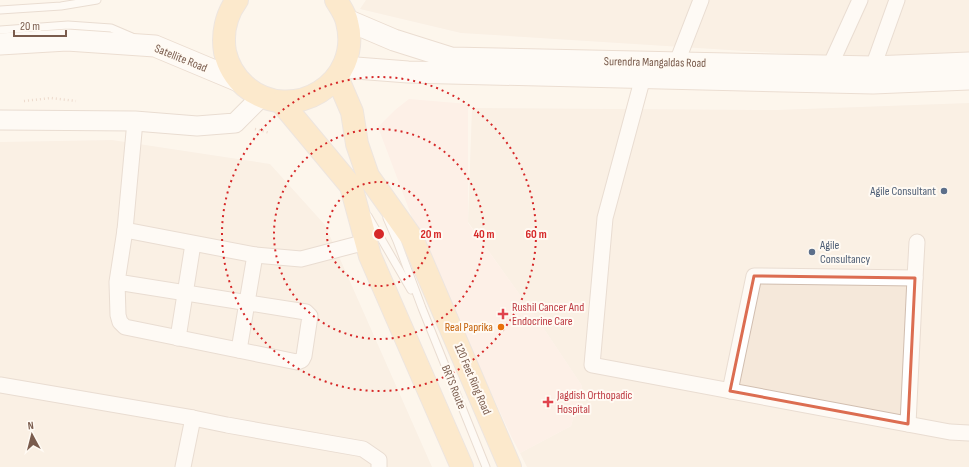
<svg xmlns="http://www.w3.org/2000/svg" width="969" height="467" viewBox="0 0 969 467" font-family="'Sofia Sans Condensed',sans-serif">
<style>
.residential{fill:#f5e8da}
.commercial{fill:#fde8e0}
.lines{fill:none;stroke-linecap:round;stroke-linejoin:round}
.service-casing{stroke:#d1beb0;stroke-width:9}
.minor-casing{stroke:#d1beb0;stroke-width:17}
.tertiary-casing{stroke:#d1beb0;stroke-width:21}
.secondary-casing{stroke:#d6c0b0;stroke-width:23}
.primary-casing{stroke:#dad1cd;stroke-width:24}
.path{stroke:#d9b8a5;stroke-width:2.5;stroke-dasharray:1 3;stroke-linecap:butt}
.service{stroke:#fff;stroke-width:7}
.minor{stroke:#fff;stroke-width:15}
.tertiary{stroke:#fff;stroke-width:19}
.secondary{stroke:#fff;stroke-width:21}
.primary{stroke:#fbd9a5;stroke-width:22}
.marked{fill:none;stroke:#dc6d51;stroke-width:3;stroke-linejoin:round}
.ring{fill:none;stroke:#d62828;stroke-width:2;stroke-dasharray:2 4}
.service-dot{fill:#5c6f8a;stroke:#fffaf3;stroke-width:1.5}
.health-dot{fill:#e0444e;stroke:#fffaf3;stroke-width:1.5}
.food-dot{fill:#e8710a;stroke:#fffaf3;stroke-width:1.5}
.labels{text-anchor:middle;stroke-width:4;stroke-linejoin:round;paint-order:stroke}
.street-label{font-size:12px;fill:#7a5c4d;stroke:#fffaf3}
.service-label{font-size:12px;fill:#4e5e75;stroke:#fffaf3;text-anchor:end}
.health-label{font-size:12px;fill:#be3a42;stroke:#fffaf3;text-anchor:start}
.food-label{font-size:12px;fill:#c56008;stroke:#fffaf3;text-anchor:end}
.centre{fill:#d62828;stroke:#fffaf3;stroke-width:2}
.ring-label{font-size:12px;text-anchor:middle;font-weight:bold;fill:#d62828;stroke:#fffaf3;stroke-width:4;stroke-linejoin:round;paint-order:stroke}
</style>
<rect width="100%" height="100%" fill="#fdf6ec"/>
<g class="residential">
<path d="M366 0H969V53L856 58 461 33 360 9Z"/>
<path d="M969 103V467H527L520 453 571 426 582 386 544 329 468 222 472 108 777 110Z"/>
<path d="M112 140 270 164 325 225 432 467H0V142Z"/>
</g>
<path class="commercial" d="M409 99 468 104V223L534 314 582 386 571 426 520 453 512 438 416 228 378 127 395 110Z"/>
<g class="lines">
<defs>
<g id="service">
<path d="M0 10 61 6 97 0"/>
<path d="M0 30 68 25 111 28 132 37"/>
<path d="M368 216 411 290"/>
<path d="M387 218 397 241 422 308 486 467"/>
</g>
<g id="minor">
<path d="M677 62 701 0"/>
<path d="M830 66 860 0"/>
<path d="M873 67 897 0"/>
<path d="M643 77 605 218 592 365 950 432 969 433"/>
<path d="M125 230 255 255 301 259 366 242"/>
<path d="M117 282 306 312 310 316 304 356 302 360 297 362 125 327 120 322 118 315 117 282 125 230 135 121"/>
<path d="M178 338 193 244"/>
<path d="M239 350 255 255"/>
<path d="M0 385 193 418 227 425 363 449 379 460V467"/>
<path d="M730 391 754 276 915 278 917 242"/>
<path d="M908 424 915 278"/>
<path d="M183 467 193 418"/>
</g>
<path id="tertiary" d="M0 120 135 121 197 126 235 123 261 97"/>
<g id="secondary">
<path d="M347 20 394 40 451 58 873 67 969 63"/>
<path d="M0 44 67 40 155 46 241 82"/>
<path d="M343 67 408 72 873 83 969 79"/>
</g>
<g id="primary">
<path d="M237 0C226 15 222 34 225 52 228 65 235 77 245 86 292 126 363 83 347 22 345 13 340 7 336 0"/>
<path d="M337 77 352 112 357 144 368 176 412 238 510 467"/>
<path d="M281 102 351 186 370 256 462 467"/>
</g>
</defs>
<use href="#service" class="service-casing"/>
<use href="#minor" class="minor-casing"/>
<use href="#tertiary" class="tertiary-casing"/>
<use href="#secondary" class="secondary-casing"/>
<use href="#primary" class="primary-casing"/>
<g class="path">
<path d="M24 101 51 98 76 101"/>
<path d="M255 129 270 133"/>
</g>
<use href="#service" class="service"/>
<use href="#minor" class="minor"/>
<use href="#tertiary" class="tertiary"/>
<use href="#secondary" class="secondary"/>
<use href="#primary" class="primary"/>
</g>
<path d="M0 0H969V467H0ZM754 276 915 278 908 424 730 391Z" fill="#fdf6ec" fill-opacity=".55" fill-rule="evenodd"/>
<path class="marked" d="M754 276 915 278 908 424 730 391Z"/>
<g class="ring">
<circle cx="379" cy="234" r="52"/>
<circle cx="379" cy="234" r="105"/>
<circle cx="379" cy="234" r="157"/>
</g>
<g class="service-dot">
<circle cx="944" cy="191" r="4"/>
<circle cx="812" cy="252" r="4"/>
</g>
<g class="health-dot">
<path d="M501 308h4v4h4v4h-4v4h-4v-4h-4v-4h4z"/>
<path d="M546 396h4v4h4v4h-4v4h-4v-4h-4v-4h4z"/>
</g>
<circle class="food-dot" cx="501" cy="327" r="4"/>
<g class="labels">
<g class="street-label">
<text transform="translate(181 58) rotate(22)" y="4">Satellite Road</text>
<text transform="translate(655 62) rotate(1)" y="4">Surendra Mangaldas Road</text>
<text transform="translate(473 379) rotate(67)" y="4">120 Feet Ring Road</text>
<text transform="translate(454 387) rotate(68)" y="4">BRTS Route</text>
</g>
<g class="service-label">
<text x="936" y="195">Agile Consultant</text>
<text x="820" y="249" text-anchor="start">Agile<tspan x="820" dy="14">Consultancy</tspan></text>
</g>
<g class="health-label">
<text x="512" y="311">Rushil Cancer And<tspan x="512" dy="14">Endocrine Care</tspan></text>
<text x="557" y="399">Jagdish Orthopadic<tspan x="557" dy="14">Hospital</tspan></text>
</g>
<g class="food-label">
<text x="493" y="331">Real Paprika</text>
</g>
</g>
<circle cx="379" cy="234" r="6" class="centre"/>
<g class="ring-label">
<text x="431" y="238">20 m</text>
<text x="484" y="238">40 m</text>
<text x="536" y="238">60 m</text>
</g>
<g transform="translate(32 435) rotate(353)" stroke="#fffaf3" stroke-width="3" paint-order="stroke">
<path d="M0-3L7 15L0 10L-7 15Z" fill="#7a5c4d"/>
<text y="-6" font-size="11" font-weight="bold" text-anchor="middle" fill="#7a5c4d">N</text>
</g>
<path d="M14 30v6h52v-6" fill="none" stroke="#7a5c4d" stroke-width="2"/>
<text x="20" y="30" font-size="12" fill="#7a5c4d" stroke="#fffaf3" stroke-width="3" paint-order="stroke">20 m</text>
</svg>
